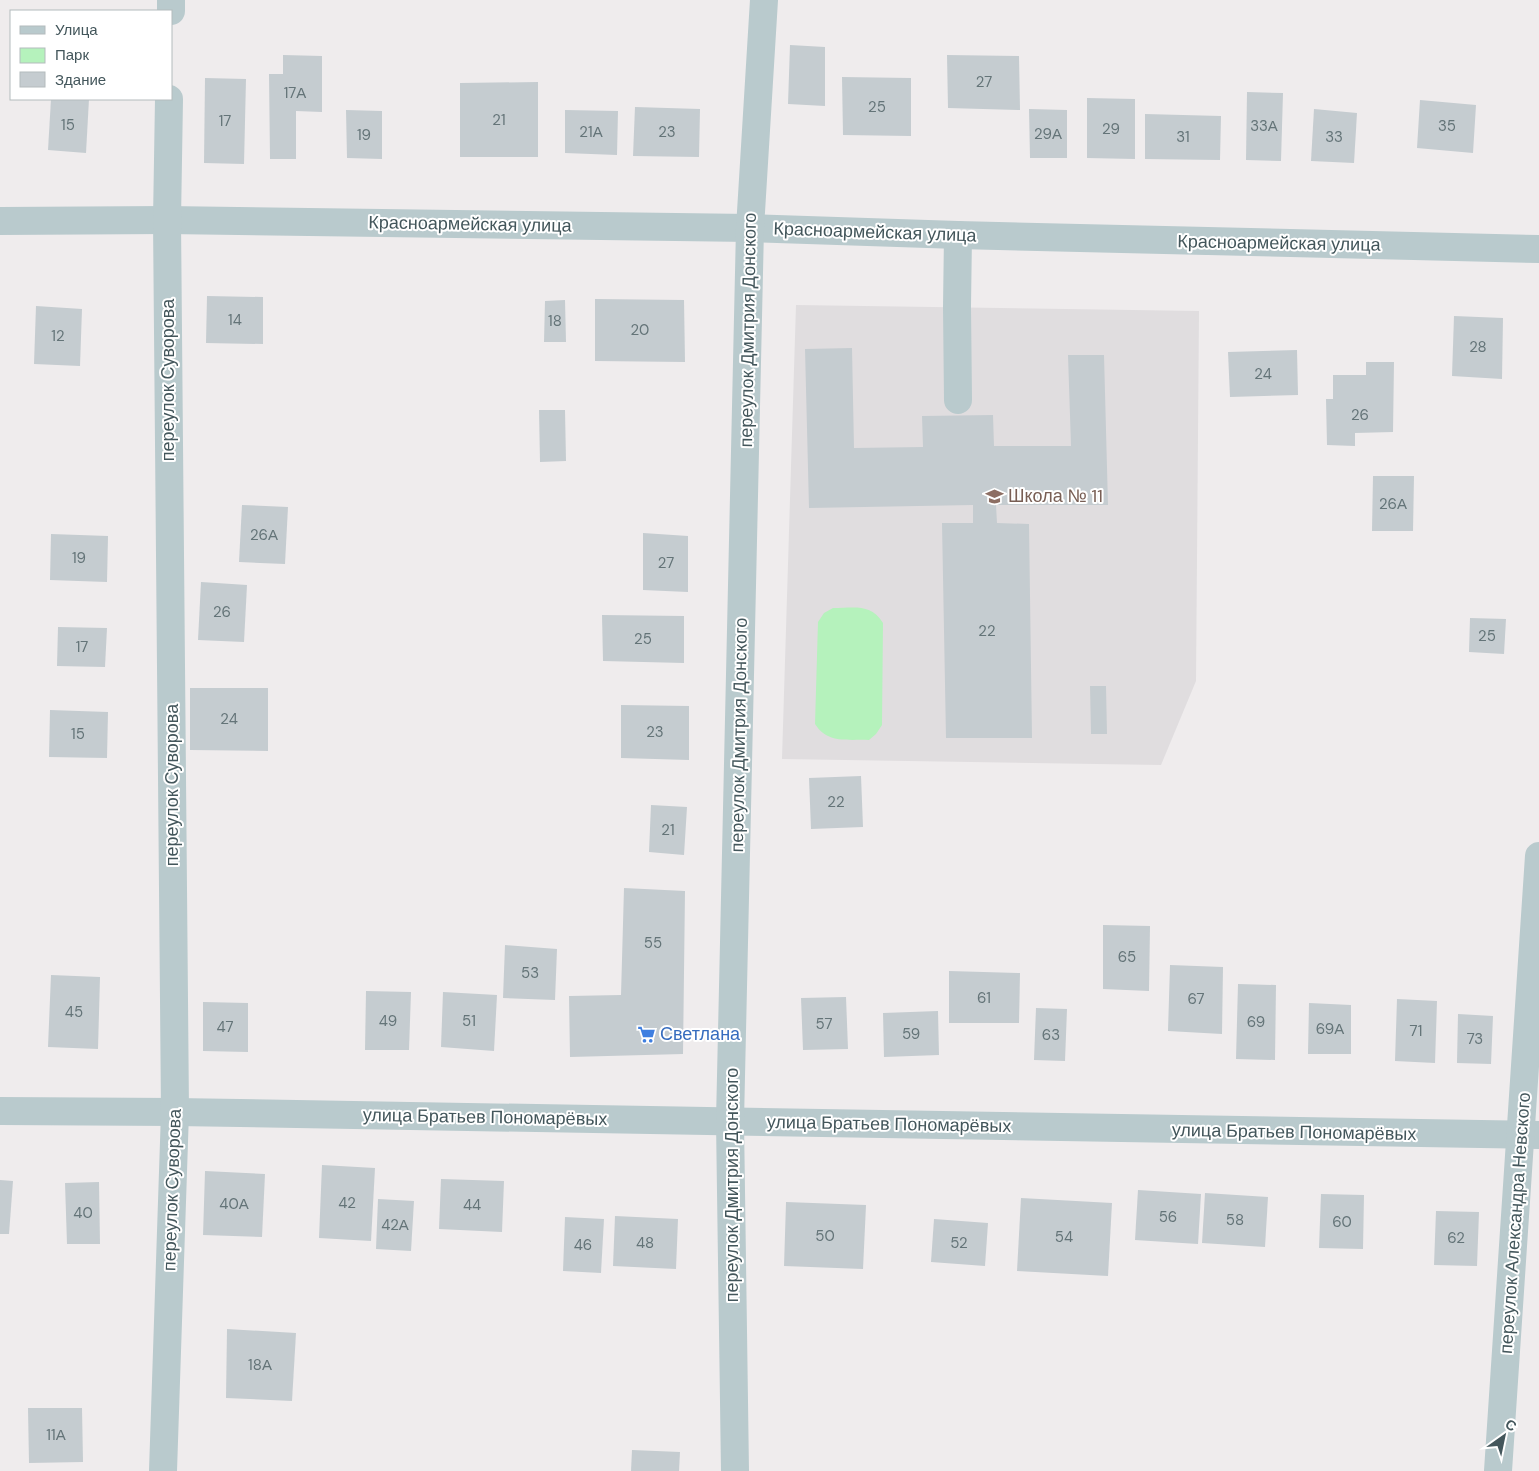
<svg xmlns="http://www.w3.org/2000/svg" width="1539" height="1471" viewBox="0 0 1539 1471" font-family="'DM Sans',sans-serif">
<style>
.education{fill:#e0dddf}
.park{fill:#b5f2bc}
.building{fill:#c5ccd0}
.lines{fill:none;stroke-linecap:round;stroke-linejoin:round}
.minor{stroke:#b9cacd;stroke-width:28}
.labels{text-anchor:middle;stroke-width:4;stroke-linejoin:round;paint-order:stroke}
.number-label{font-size:15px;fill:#647478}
.street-label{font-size:18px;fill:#43565b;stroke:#fff}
.education-label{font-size:18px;fill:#785e54;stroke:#fff;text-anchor:start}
.shop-label{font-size:18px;fill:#366cbe;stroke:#fff;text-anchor:start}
</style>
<rect width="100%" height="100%" fill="#efeced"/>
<path class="education" d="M796 305 1199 311 1196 681 1161 765 782 759Z"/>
<path class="park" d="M833 608C854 608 871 603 883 623L882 725 876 734 869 740C847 739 828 744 815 724L818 622 824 613Z"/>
<g class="building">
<path d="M790 45 825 47V106L788 104Z"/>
<path d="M283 55 322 56V112L296 111V159H270L269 74H283Z"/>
<path d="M947 55 1019 56 1020 110 948 108Z"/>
<path d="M842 77 911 78V136L843 135Z"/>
<path d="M205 78 246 79 244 164 204 163Z"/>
<path d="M538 82V157H460V83Z"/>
<path d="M1247 92 1283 93 1281 161 1246 160Z"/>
<path d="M1087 98 1135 99V159L1087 158Z"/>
<path d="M51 99H89L86 153 48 150Z"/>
<path d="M1420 100 1476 105 1473 153 1417 148Z"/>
<path d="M635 107 700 109 699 157 633 156Z"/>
<path d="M1029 109 1067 110V158H1030Z"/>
<path d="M1314 109 1357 113 1354 163 1311 161Z"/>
<path d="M346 110 382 111V159L347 158Z"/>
<path d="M565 110 618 111 617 155 565 153Z"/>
<path d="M1145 114 1221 116 1220 160 1145 159Z"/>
<path d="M207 296 263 297V344L206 343Z"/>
<path d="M595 299 684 300 685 362 595 361Z"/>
<path d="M565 300 566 342H544L545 301Z"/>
<path d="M36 306 82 309 80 366 34 364Z"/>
<path d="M1454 316 1503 318 1502 379 1452 376Z"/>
<path d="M852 348 854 448 923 447 922 416 993 415 994 446H1071L1068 355H1104L1108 505H996L997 523 1029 524 1032 738H946L942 523H973V505L809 508 805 349Z"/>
<path d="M1297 350 1298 395 1230 397 1228 352Z"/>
<path d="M1366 362H1394L1393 432 1355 433V446L1327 445 1326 399H1333V375H1366Z"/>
<path d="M539 410H565L566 461 540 462Z"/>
<path d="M1373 476H1414L1413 531H1372Z"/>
<path d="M242 505 288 507 285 564 239 562Z"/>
<path d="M643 533 688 536V592L643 590Z"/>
<path d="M51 534 108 536 107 582 50 580Z"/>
<path d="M201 582 247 585 244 642 198 640Z"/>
<path d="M602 615 684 616V663L603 661Z"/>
<path d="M1470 618 1506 619 1504 654 1469 652Z"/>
<path d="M58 627 107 628 105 667 57 666Z"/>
<path d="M1090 686H1106L1107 734H1091Z"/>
<path d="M190 688H268V751L190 750Z"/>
<path d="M621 705 689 706V760L621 758Z"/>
<path d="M50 710 108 712 107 758 49 757Z"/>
<path d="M861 776 863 827 811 829 809 778Z"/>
<path d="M651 805 687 807 684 855 649 852Z"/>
<path d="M624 888 685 891 683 1054 570 1057 569 996 621 995Z"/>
<path d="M1103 925 1150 926 1149 991 1103 989Z"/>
<path d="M505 945 557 949 555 1000 503 998Z"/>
<path d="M1170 965 1223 967 1222 1034 1168 1031Z"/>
<path d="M949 971 1020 973 1019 1023H949Z"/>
<path d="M51 975 100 977 98 1049 48 1047Z"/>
<path d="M1238 984 1276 985 1275 1060 1236 1059Z"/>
<path d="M366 991 411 992 409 1050H365Z"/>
<path d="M443 992 497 995 494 1051 441 1047Z"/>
<path d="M846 997 848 1049 803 1050 801 998Z"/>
<path d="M1397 999 1437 1001 1435 1063 1395 1061Z"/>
<path d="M203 1002 248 1003V1052L203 1051Z"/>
<path d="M1309 1003 1351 1005V1054H1308Z"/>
<path d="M1036 1008 1067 1009 1065 1061 1034 1060Z"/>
<path d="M938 1011 939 1055 884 1057 883 1013Z"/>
<path d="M1458 1014 1493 1016 1491 1064 1457 1063Z"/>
<path d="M322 1165 375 1168 371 1241 319 1238Z"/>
<path d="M205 1171 265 1174 262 1237 203 1235Z"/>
<path d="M441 1179 504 1181 502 1232 439 1229Z"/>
<path d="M0 1180 13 1181 9 1234H0Z"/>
<path d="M99 1182 100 1244H67L65 1183Z"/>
<path d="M1138 1190 1201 1194 1198 1244 1135 1240Z"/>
<path d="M1205 1193 1268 1197 1265 1247 1202 1243Z"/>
<path d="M1321 1194 1364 1195 1363 1249 1319 1248Z"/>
<path d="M1021 1198 1112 1203 1108 1276 1017 1271Z"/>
<path d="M378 1199 414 1201 411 1251 376 1249Z"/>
<path d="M786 1202 866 1205 863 1269 784 1266Z"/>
<path d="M1436 1211 1479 1212 1477 1266 1434 1265Z"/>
<path d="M615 1216 678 1219 676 1269 613 1266Z"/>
<path d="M565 1217 604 1219 601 1273 563 1271Z"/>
<path d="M934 1219 988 1223 985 1266 931 1262Z"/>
<path d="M227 1329 296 1333 292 1401 226 1398Z"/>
<path d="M28 1408H82L83 1462 29 1463Z"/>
<path d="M632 1450 680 1452 679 1471H631Z"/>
</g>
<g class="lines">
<g class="minor">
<path d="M171 11V0"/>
<path d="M0 221 167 220 750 228 958 235 1539 249"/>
<path d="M958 235 957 307 958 400"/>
<path d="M0 1111 175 1112 1539 1135"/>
<path d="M163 1471 175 1112 167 220 169 99"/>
<path d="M735 1471 730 1121 750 228 764 0"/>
<path d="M1498 1471 1539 856"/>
</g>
</g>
<defs>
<symbol id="school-bare" viewBox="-9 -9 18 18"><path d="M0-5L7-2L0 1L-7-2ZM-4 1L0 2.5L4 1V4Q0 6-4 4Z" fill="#8d6e63" stroke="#fff" stroke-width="2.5" paint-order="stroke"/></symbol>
<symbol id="supermarket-bare" viewBox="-9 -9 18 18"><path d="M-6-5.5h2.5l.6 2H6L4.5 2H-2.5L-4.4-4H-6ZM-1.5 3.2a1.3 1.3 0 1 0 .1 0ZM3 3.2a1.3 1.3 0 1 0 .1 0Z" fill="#3f7fe0" stroke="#fff" stroke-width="2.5" paint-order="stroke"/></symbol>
</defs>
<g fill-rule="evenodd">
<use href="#school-bare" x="982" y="484" width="25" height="25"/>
<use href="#supermarket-bare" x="634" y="1022" width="25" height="25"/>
</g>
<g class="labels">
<g class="number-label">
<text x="984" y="87">27</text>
<text x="295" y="98">17А</text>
<text x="877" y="112">25</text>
<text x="499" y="125">21</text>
<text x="225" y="126">17</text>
<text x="68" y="130">15</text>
<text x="1264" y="131">33А</text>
<text x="1447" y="131">35</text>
<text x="1111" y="134">29</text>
<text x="591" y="137">21А</text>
<text x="667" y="137">23</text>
<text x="1048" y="139">29А</text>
<text x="364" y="140">19</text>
<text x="1183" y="142">31</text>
<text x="1334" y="142">33</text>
<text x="235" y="325">14</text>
<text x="555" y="326">18</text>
<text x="640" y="335">20</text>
<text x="58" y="341">12</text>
<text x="1478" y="352">28</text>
<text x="1263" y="379">24</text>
<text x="1360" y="420">26</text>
<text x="1393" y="509">26А</text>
<text x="264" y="540">26А</text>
<text x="79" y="563">19</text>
<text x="666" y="568">27</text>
<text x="222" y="617">26</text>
<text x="987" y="636">22</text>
<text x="1487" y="641">25</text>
<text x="643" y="644">25</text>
<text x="82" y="652">17</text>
<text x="229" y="724">24</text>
<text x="655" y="737">23</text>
<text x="78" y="739">15</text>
<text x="836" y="807">22</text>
<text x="668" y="835">21</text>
<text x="653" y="948">55</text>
<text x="1127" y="962">65</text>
<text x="530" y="978">53</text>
<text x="984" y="1003">61</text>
<text x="1196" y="1004">67</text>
<text x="74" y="1017">45</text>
<text x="388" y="1026">49</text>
<text x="469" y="1026">51</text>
<text x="1256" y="1027">69</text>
<text x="824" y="1029">57</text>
<text x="225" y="1032">47</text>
<text x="1330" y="1034">69А</text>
<text x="1416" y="1036">71</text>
<text x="911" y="1039">59</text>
<text x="1051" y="1040">63</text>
<text x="1475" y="1044">73</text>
<text x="347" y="1208">42</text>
<text x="234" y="1209">40А</text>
<text x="472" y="1210">44</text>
<text x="83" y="1218">40</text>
<text x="1168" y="1222">56</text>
<text x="1235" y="1225">58</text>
<text x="1342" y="1227">60</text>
<text x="395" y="1230">42А</text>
<text x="825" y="1241">50</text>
<text x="1064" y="1242">54</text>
<text x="1456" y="1243">62</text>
<text x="645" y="1248">48</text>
<text x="959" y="1248">52</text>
<text x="583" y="1250">46</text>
<text x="260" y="1370">18А</text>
<text x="56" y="1440">11А</text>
</g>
<g class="street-label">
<text transform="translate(470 224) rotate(1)" y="6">Красноармейская улица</text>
<text transform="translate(875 232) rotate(2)" y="6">Красноармейская улица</text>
<text transform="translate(1279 243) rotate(1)" y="6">Красноармейская улица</text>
<text transform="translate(748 330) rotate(-89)" y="6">переулок Дмитрия Донского</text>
<text transform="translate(168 380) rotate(-90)" y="6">переулок Суворова</text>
<text transform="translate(739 735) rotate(-89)" y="6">переулок Дмитрия Донского</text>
<text transform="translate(172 785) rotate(-90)" y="6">переулок Суворова</text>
<text transform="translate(485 1117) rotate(1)" y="6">улица Братьев Пономарёвых</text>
<text transform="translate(889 1124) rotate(1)" y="6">улица Братьев Пономарёвых</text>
<text transform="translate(1294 1132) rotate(1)" y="6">улица Братьев Пономарёвых</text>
<text transform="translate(732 1185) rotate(-90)" y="6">переулок Дмитрия Донского</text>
<text transform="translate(172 1190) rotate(-88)" y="6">переулок Суворова</text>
<text transform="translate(1515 1223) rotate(-86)" y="6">переулок Александра Невского</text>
</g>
<g class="education-label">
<text x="1008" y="502">Школа № 11</text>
</g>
<g class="shop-label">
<text x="660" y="1040">Светлана</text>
</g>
</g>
<rect x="10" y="10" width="162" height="90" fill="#ffffff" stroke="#b4bbbd"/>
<rect x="20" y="26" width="25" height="8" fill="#b9cacd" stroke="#b4bbbd"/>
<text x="55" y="35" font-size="15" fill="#43565b">Улица</text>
<rect x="20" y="48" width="25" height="15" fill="#b5f2bc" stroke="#b4bbbd"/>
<text x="55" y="60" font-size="15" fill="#43565b">Парк</text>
<rect x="20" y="72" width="25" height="15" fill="#c5ccd0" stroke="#b4bbbd"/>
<text x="55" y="85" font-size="15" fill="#43565b">Здание</text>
<g transform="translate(1504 1436) rotate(33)" stroke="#ffffff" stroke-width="4" paint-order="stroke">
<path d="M0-4L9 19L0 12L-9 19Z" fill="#43565b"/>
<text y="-8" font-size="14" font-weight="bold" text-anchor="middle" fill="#43565b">С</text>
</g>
</svg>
